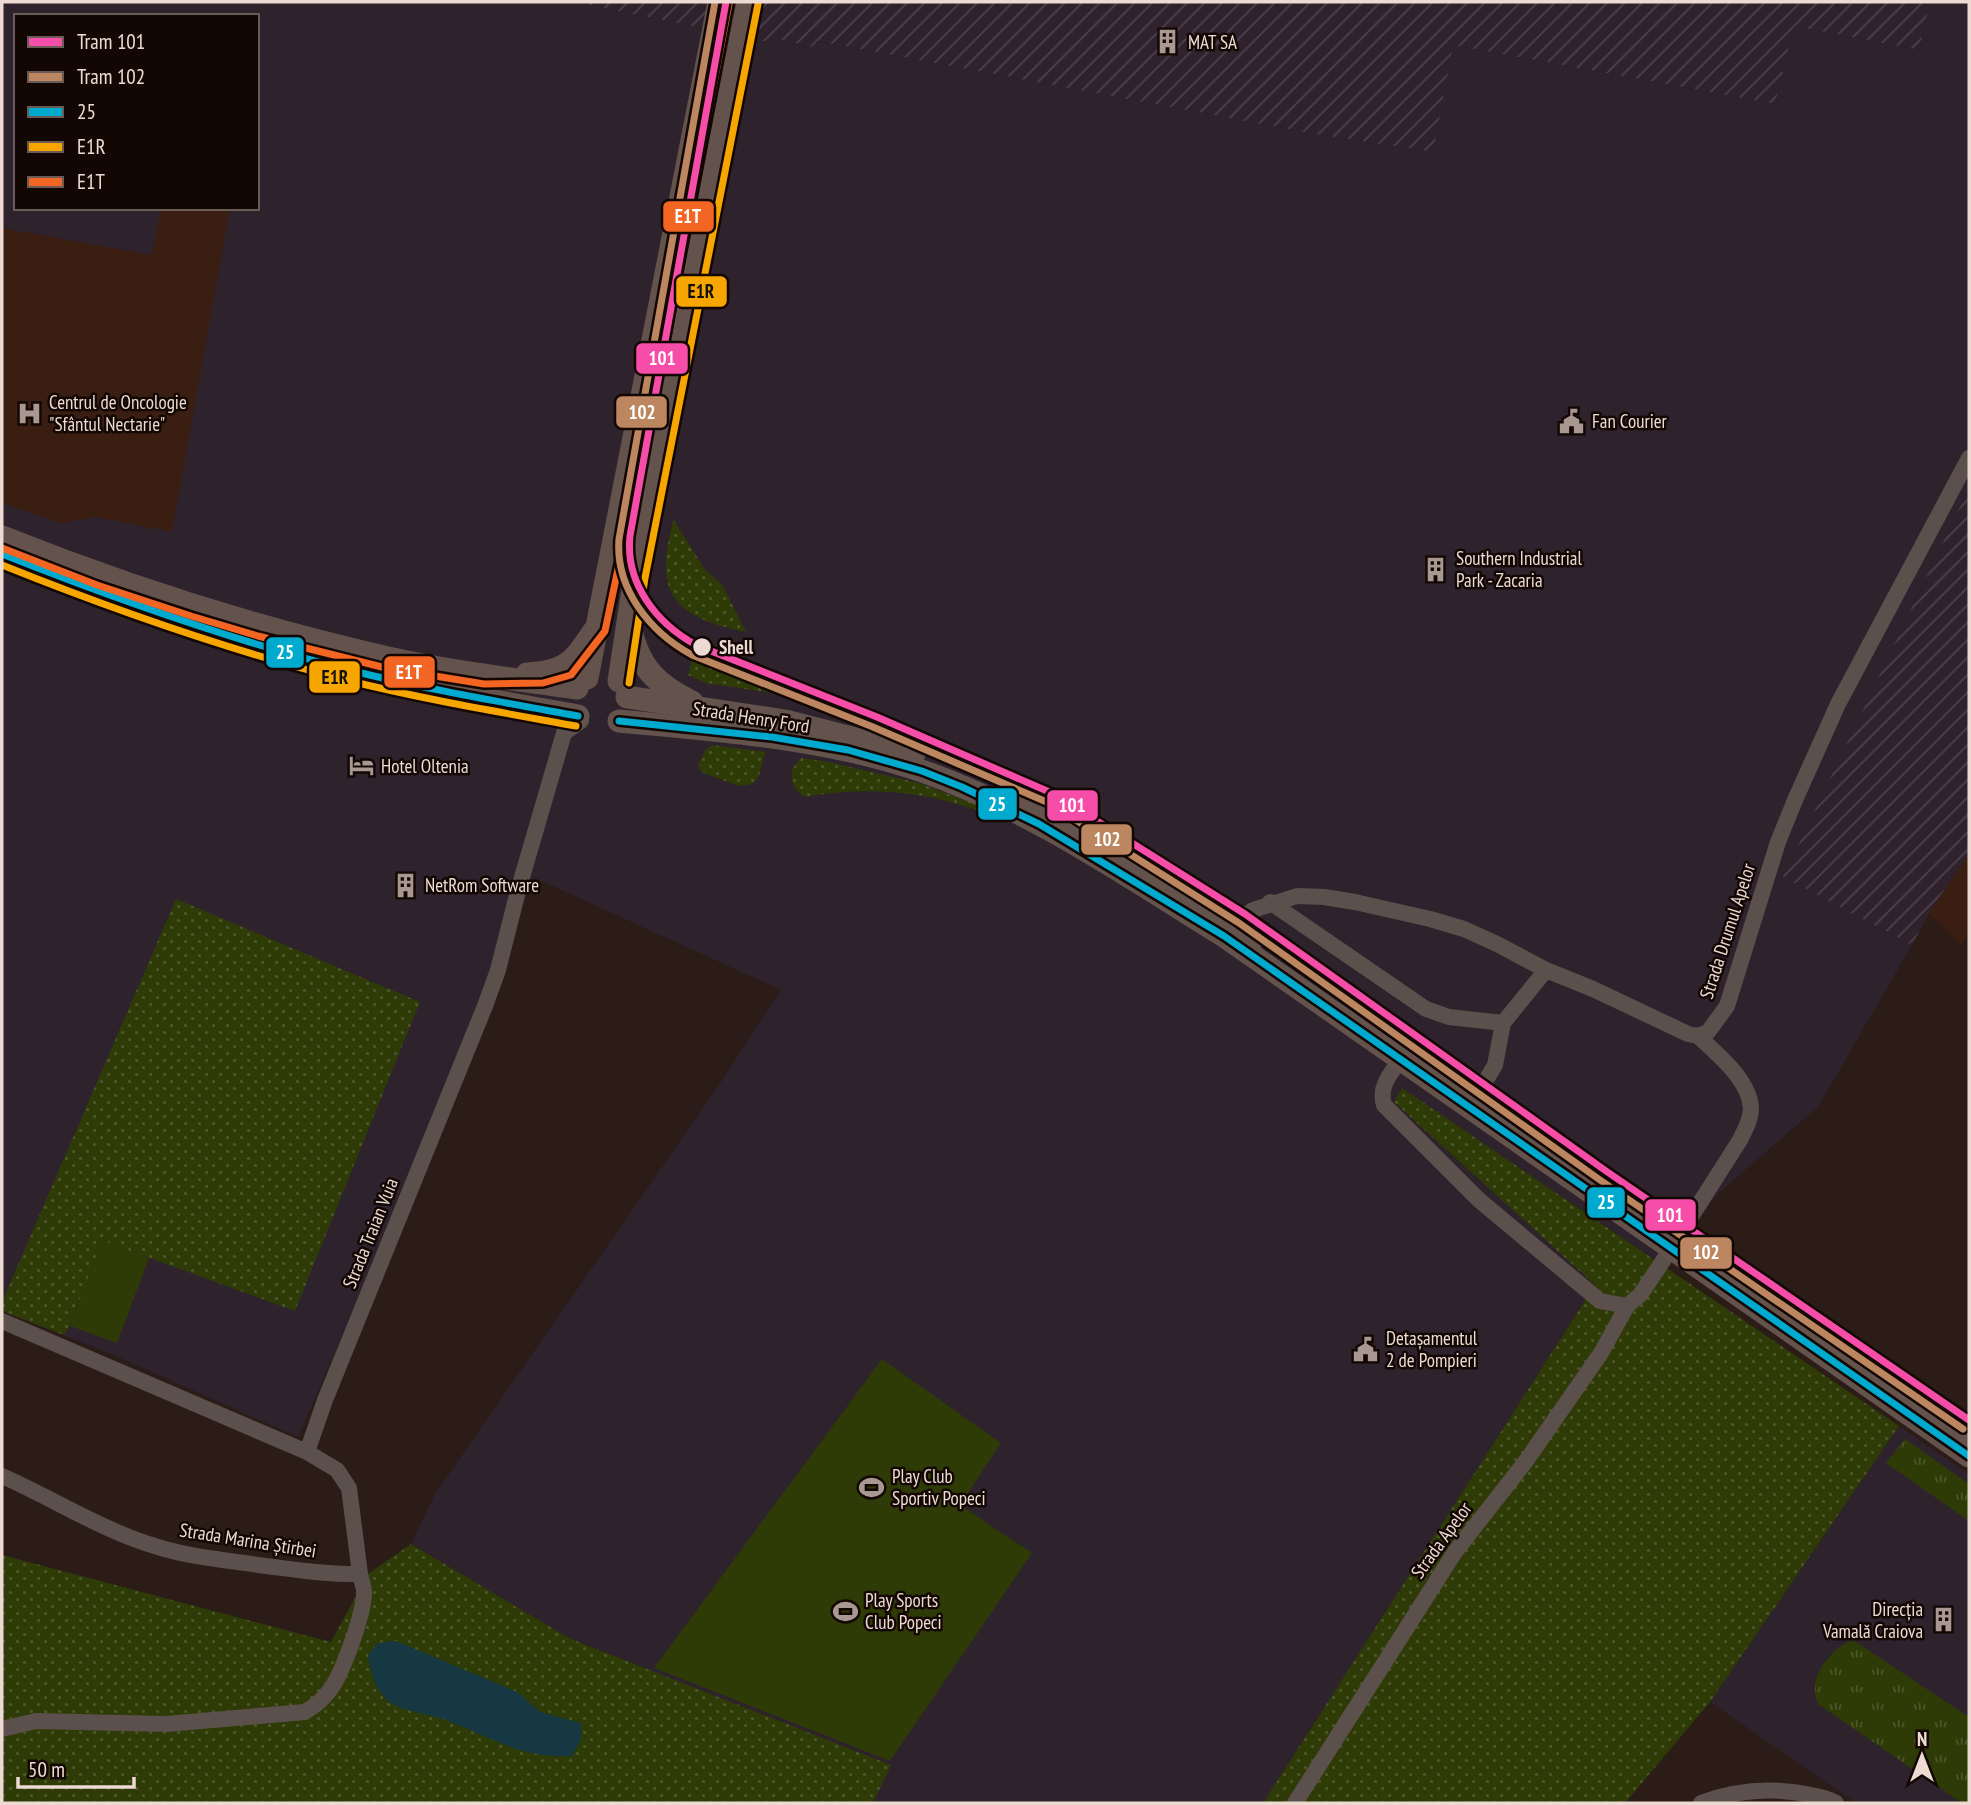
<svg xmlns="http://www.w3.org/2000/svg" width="1971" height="1805" viewBox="0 0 1971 1805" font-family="'PT Sans Narrow',sans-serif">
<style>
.commercial{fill:#2e222d;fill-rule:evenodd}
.industrial{fill:url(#industrial-furrows)}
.built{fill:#3b1e12}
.grass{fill:url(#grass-dots)}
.park{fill:url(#park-tufts)}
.pitch{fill:#2e3b07}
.water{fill:#153842}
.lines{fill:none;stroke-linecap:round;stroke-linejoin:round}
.minor{stroke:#5c504c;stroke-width:16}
.primary{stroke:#64524c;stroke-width:23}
.bus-1-casing{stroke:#130704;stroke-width:12}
.bus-2-casing{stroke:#130704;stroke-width:12}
.bus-3-casing{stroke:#130704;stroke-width:12}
.bus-1{stroke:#00a9ce;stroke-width:7}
.bus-2{stroke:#f7a600;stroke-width:7}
.bus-3{stroke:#f26522;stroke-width:7}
.tram-1-casing{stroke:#130704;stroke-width:12}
.tram-2-casing{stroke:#130704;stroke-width:12}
.tram-1{stroke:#f54da8;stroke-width:7}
.tram-2{stroke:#bb8660;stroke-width:7}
.stop-dot{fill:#eddad3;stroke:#130704;stroke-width:2.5}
.labels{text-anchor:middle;stroke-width:5;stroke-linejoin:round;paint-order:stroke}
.poi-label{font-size:19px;fill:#eddad3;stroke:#130704;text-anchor:start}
.stop-label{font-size:19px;font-weight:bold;fill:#eddad3;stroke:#130704;text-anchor:start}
.street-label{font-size:19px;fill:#eddad3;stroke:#130704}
.line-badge{stroke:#130704;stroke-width:2.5}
.badge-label{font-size:19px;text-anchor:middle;font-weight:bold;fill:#fff}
.pale-badge-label{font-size:19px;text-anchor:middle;font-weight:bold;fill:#111}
</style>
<defs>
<pattern id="industrial-furrows" width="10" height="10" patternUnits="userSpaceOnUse" patternTransform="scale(1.75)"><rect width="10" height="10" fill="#2f222d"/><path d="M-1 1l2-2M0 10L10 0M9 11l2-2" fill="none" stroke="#4d424b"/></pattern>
<pattern id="grass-dots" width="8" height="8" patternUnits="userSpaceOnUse" patternTransform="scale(1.75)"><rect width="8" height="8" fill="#2e3b07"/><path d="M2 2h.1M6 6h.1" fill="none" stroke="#4d572a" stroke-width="1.8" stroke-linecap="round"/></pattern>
<pattern id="park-tufts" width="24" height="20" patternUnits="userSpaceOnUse" patternTransform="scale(1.75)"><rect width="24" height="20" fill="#2e3b07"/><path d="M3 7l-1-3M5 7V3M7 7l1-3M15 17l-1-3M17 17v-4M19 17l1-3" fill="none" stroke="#4d572a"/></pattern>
</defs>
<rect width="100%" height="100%" fill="#2b1c17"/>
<g class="commercial">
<path d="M2 2H575L769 42 782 40 813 47 816 41 1315 134 1432 152 1452 45 1775 104 1794 26 1919 50 1930 2H1969V488L1784 877 1912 945 1818 1107 1715 1196 1668 1268 1402 1089 1394 1102 1595 1285 1263 1803H873L890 1765 569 1638 411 1544 435 1494 719 1085 781 990 533 877 465 1054 298 1437 118 1357 2 1311ZM16 16H257V208H16Z"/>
<path d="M1899 1426 1969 1474V1803H1856L1710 1702Z"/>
</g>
<g class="industrial">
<path d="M575 2H1930L1919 50 1794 26 1775 104 1453 45 1433 152 1315 134 817 41 813 47 782 40 769 42Z"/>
<path d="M1969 488V853L1929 913 1912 945 1783 877Z"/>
</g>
<g class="built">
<path d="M161 208H230L172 532 96 517 61 523 2 503V228L152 255Z"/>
<path d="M1969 853V932L1961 945 1929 913Z"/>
</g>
<g class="grass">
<path d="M673 519 704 568 723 586 746 632C707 623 663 613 666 562 666 548 671 533 673 519Z"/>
<path d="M693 655 777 686 773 693 706 683 688 675Z"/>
<path d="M712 745 765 752 759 776 752 784 739 786 701 772 698 765 706 749Z"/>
<path d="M802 758 824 761 919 783 988 809 984 813C928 791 865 786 805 797 789 787 786 770 802 758Z"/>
<path d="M176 899 420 1002 295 1311 103 1241 70 1325 64 1335 2 1311V1302Z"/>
<path d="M1402 1088 1899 1426 1710 1702 1625 1803H1263L1595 1285 1394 1102Z"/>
<path d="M411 1544 569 1638 891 1765 873 1803H2V1555L331 1642 368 1574Z"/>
</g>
<g class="park">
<path d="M1905 1439 1969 1484V1521L1886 1463Z"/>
<path d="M1849 1641 1856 1642 1969 1717V1803H1962L1818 1704C1807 1678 1827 1654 1849 1641Z"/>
</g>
<g class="pitch">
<path d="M102 1240 149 1258 117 1343 70 1326Z"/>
<path d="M882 1359 1001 1443 960 1505 1032 1553 890 1761 654 1668Z"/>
</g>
<path class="water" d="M396 1641 517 1692 540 1712 581 1723V1739L572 1756C519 1759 490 1736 443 1719 428 1714 403 1711 391 1703 376 1693 370 1671 368 1655L378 1643Z"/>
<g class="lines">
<g class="minor">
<path d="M1270 902 1426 1009 1449 1017 1503 1023"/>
<path d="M1234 924 1253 910 1297 896 1324 897 1355 902 1430 919 1464 929 1497 944 1546 970 1593 989 1688 1034 1698 1036 1708 1032 1727 1006 1778 842 1795 800 1838 704 1969 458"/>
<path d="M1401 1059C1391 1073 1378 1087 1384 1105L1479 1200 1600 1301 1627 1306"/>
<path d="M1478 1094 1495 1065 1503 1023 1546 970"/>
<path d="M2 1321 307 1452 325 1400 485 1006 498 970 518 891 564 733 581 721"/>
<path d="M2 1476C54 1499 103 1531 158 1547 190 1557 225 1560 258 1565 292 1569 326 1575 360 1574L349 1488 337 1470 307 1452"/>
<path d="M2 1729 36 1721 166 1724 305 1712C315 1706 323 1700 330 1690 343 1672 365 1612 364 1590 363 1585 361 1579 360 1574"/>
<path d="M1295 1803 1455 1552 1526 1461 1601 1353 1627 1306 1640 1295 1659 1267 1740 1140C1745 1130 1751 1119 1751 1108 1749 1079 1717 1054 1698 1036"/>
<path d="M1701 1803C1738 1789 1777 1787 1816 1796 1823 1798 1830 1799 1836 1803"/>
</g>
<g class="primary">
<path d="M2 537C127 587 256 628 388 658 450 672 514 679 577 688"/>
<path d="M2 554C115 600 230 640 349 670 424 689 501 702 578 716"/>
<path d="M630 627C639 667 655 684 692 702"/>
<path d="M527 674C566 672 573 662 594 631"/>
<path d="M587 678 719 2"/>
<path d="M619 681 635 576 748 2"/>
<path d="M627 697 785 721 914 754"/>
<path d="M619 721C721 731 824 737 922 771 1030 809 1127 876 1224 936L1969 1456"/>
<path d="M1005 789C1092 832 1175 883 1254 938"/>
<path d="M1602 1180 1969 1436"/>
</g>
<defs>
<g id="bus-1">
<path d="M2 554C115 599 231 640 349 670 425 689 501 702 578 716"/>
<path d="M619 721 772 737 848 750 922 771 962 787 1039 824 1224 936 1969 1456"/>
</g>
<g id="bus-2">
<path d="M2 565C114 610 228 650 346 680 422 699 499 712 576 726"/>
<path d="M629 683 645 578 758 4"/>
</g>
<path id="bus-3" d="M2 548 97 585 191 616 258 636 386 668 484 684 543 683 571 675 605 631 654 397 729 4"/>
</defs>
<use href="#bus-1" class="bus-1-casing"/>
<use href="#bus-2" class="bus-2-casing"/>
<use href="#bus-3" class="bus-3-casing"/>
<use href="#bus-1" class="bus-1"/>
<use href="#bus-2" class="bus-2"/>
<use href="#bus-3" class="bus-3"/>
<defs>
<path id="tram-1" d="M726 2 630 536C625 583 656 623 696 645L877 717 1054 794 1245 914 1606 1171 1969 1420"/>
<path id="tram-2" d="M715 2 619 539C615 589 650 632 692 655L873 727 1049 803 1239 923 1600 1180 1963 1429"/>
</defs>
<use href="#tram-1" class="tram-1-casing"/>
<use href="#tram-2" class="tram-2-casing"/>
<use href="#tram-1" class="tram-1"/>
<use href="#tram-2" class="tram-2"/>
</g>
<defs>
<symbol id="building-bare" viewBox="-9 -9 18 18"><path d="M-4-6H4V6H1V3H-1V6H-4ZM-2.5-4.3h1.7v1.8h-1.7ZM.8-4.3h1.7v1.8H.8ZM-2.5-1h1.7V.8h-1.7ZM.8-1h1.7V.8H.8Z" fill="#a99891" stroke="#130704" stroke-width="2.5" paint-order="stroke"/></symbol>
<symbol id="hospital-bare" viewBox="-9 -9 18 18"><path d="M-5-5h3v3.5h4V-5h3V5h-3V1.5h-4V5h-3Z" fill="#a99891" stroke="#130704" stroke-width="2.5" paint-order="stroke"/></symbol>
<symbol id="civic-bare" viewBox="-9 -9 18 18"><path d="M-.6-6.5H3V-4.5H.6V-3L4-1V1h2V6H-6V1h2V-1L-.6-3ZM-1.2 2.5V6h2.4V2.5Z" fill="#a99891" stroke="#130704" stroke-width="2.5" paint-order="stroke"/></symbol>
<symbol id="hotel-bare" viewBox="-9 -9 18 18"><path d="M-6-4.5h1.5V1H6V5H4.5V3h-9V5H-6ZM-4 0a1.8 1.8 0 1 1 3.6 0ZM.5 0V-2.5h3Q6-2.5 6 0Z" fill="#a99891" stroke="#130704" stroke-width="2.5" paint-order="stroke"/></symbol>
<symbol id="stadium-bare" viewBox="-9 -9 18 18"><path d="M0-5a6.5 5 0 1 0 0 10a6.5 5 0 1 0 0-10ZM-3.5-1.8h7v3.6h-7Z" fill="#a99891" stroke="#130704" stroke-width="2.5" paint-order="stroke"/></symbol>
</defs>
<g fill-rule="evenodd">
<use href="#building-bare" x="1150" y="24" width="35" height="35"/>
<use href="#hospital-bare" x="12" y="396" width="35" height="35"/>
<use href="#civic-bare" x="1554" y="404" width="35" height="35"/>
<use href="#building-bare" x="1418" y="552" width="35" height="35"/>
<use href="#hotel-bare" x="344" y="748" width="35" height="35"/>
<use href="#building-bare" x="388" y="868" width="35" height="35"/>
<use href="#civic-bare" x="1348" y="1332" width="35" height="35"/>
<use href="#stadium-bare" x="854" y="1470" width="35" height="35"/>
<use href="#stadium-bare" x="828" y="1594" width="35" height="35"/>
<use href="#building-bare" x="1926" y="1602" width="35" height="35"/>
</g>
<circle class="stop-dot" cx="702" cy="647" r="10"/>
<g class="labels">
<g class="poi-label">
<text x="1188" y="49">MAT SA</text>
<text x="49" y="409">Centrul de Oncologie<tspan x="49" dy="22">"Sfântul Nectarie"</tspan></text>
<text x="1592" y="428">Fan Courier</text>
<text x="1456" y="565">Southern Industrial<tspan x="1456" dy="22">Park - Zacaria</tspan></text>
<text x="381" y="773">Hotel Oltenia</text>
<text x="425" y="892">NetRom Software</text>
<text x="1386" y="1345">Detașamentul<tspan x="1386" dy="22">2 de Pompieri</tspan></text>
<text x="892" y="1483">Play Club<tspan x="892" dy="22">Sportiv Popeci</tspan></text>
<text x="865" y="1607">Play Sports<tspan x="865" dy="22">Club Popeci</tspan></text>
<text x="1923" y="1616" text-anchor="end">Direcția<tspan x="1923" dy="22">Vamală Craiova</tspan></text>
</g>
<g class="stop-label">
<text x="719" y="654">Shell</text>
</g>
<g class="street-label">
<text transform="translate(751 717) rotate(9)" y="7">Strada Henry Ford</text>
<text transform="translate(1727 931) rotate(-72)" y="7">Strada Drumul Apelor</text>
<text transform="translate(370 1233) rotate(-68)" y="7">Strada Traian Vuia</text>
<text transform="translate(248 1540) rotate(9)" y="7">Strada Marina Știrbei</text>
<text transform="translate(1441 1540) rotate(-54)" y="7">Strada Apelor</text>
</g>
</g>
<g class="line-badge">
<rect x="662" y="200" width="53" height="33" rx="7" fill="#f26522"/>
<rect x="675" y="275" width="53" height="33" rx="7" fill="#f7a600"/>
<rect x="635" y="342" width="54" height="33" rx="7" fill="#f54da8"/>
<rect x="615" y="395" width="53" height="34" rx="7" fill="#bb8660"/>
<rect x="265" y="636" width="40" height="33" rx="7" fill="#00a9ce"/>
<rect x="383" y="655" width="53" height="34" rx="7" fill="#f26522"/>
<rect x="308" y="660" width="53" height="34" rx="7" fill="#f7a600"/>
<rect x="977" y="787" width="41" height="34" rx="7" fill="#00a9ce"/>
<rect x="1046" y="789" width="53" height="33" rx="7" fill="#f54da8"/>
<rect x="1080" y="823" width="53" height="33" rx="7" fill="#bb8660"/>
<rect x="1586" y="1186" width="40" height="33" rx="7" fill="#00a9ce"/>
<rect x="1644" y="1198" width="53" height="34" rx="7" fill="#f54da8"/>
<rect x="1679" y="1236" width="54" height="34" rx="7" fill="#bb8660"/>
</g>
<g class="badge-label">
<text x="688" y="223">E1T</text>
<text x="662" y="365">101</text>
<text x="642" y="419">102</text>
<text x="285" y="659">25</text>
<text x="409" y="679">E1T</text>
<text x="997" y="811">25</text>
<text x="1072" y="812">101</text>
<text x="1107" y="846">102</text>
<text x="1606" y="1209">25</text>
<text x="1670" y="1222">101</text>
<text x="1706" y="1259">102</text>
</g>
<g class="pale-badge-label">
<text x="701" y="298">E1R</text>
<text x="335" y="684">E1R</text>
</g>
<rect width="1971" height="1805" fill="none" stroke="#eddad3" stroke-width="7"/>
<rect x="14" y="14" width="245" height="196" fill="#130704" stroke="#6a5b57" stroke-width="2"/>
<rect x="28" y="37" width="35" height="10" fill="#f54da8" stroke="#6a5b57" stroke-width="2"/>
<text x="77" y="49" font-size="21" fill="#eddad3">Tram 101</text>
<rect x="28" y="72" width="35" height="10" fill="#bb8660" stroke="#6a5b57" stroke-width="2"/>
<text x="77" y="84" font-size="21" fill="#eddad3">Tram 102</text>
<rect x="28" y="107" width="35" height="10" fill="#00a9ce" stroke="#6a5b57" stroke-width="2"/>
<text x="77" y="119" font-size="21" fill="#eddad3">25</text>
<rect x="28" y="142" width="35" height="10" fill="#f7a600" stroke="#6a5b57" stroke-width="2"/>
<text x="77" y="154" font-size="21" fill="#eddad3">E1R</text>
<rect x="28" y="177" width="35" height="10" fill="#f26522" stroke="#6a5b57" stroke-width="2"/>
<text x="77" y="189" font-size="21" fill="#eddad3">E1T</text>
<g transform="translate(1922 1756)" stroke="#130704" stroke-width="5" paint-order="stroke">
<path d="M0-5L12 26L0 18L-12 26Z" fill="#eddad3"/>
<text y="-10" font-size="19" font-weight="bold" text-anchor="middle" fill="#eddad3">N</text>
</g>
<path d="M18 1777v10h116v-10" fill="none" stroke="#eddad3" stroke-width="3.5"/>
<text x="28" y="1777" font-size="21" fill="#eddad3" stroke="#130704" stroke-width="5" paint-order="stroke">50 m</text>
</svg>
